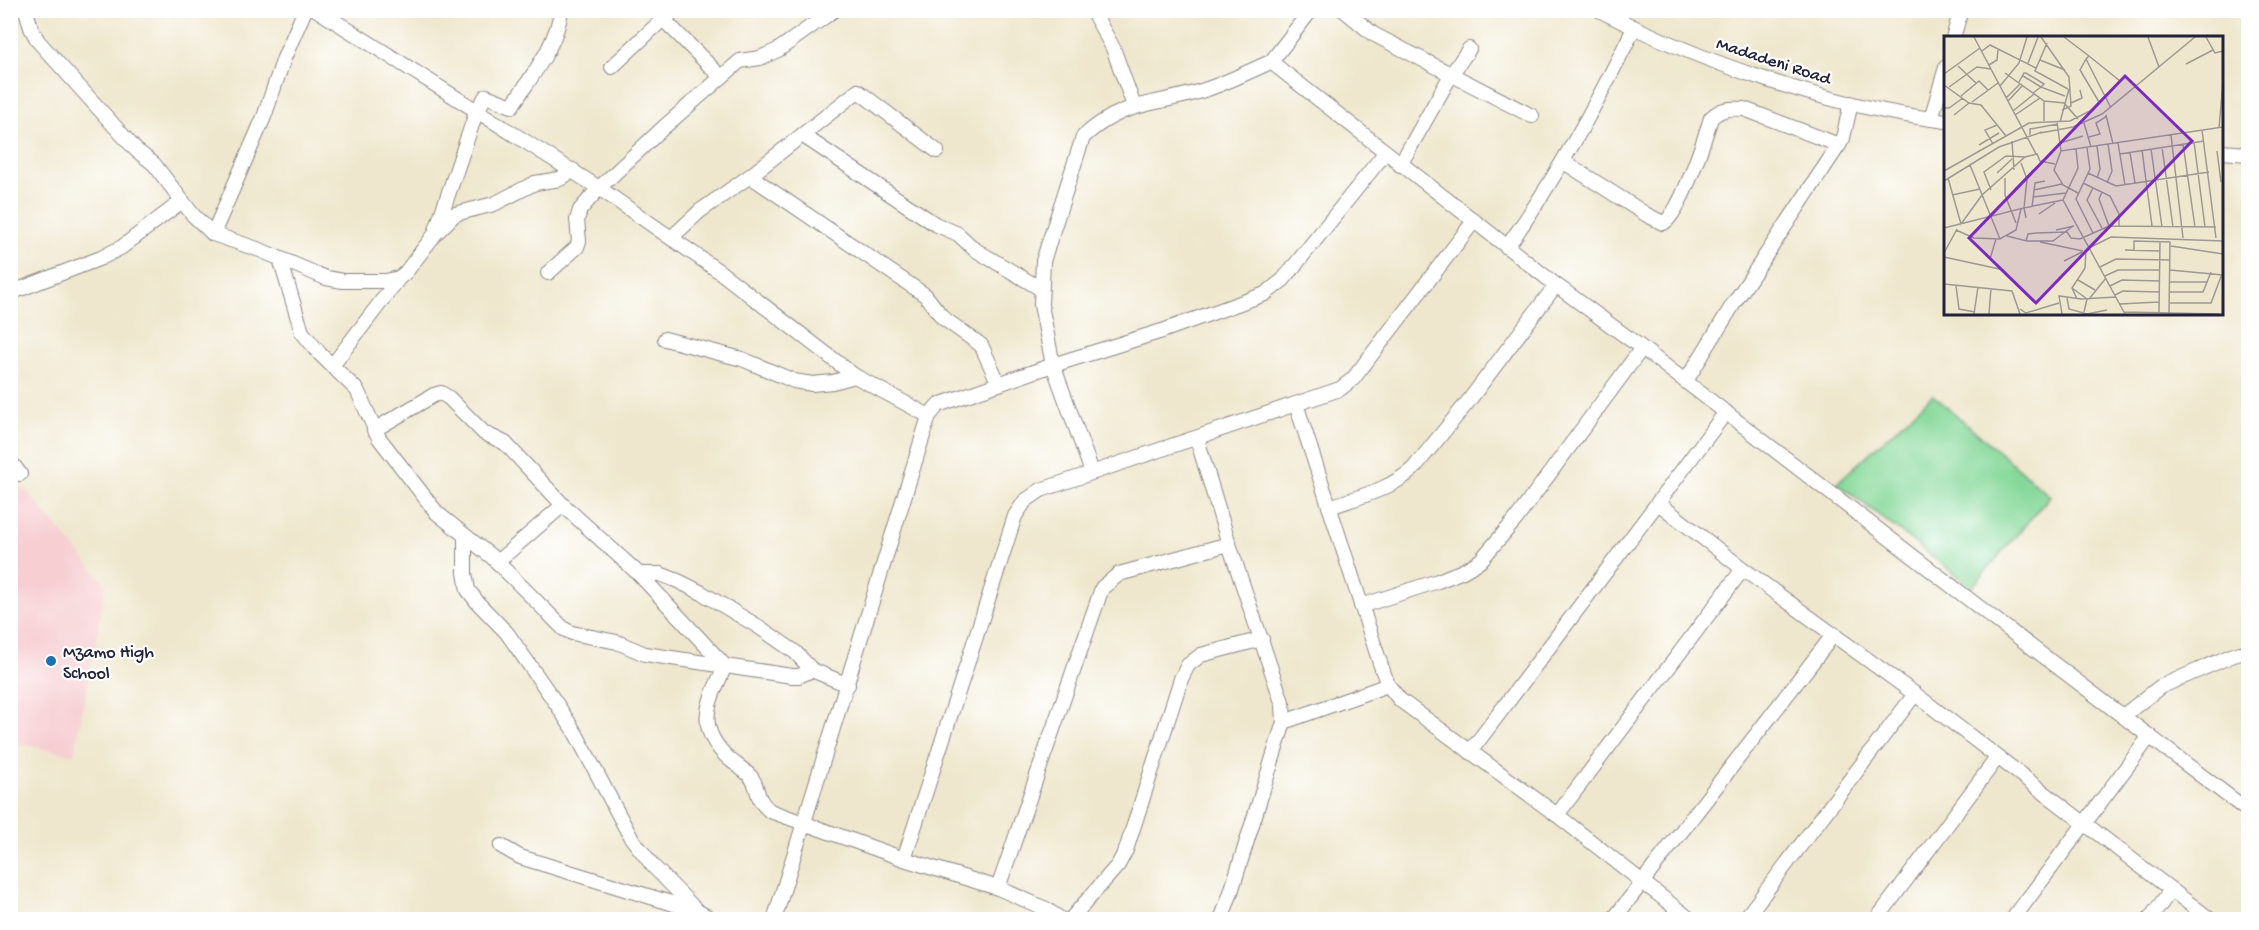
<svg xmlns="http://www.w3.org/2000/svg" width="2259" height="930" viewBox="0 0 2259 930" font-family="'Gochi Hand',sans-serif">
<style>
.built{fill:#f7cfd3}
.green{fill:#85d899;stroke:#547d6a;stroke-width:1.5}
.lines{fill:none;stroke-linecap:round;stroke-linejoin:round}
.minor-casing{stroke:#888484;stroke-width:16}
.minor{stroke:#fff;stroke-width:14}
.poi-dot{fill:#1f6fb2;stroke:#fff;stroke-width:2}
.labels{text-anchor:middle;stroke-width:4.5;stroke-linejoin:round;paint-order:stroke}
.street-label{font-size:18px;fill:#22223b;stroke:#fff}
.poi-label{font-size:18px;fill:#22223b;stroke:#fff;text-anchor:start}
.inset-road{fill:none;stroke:#9d9893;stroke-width:1.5}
.view{fill:#7b2cbf;fill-opacity:0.15;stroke:#7b2cbf;stroke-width:3}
.inset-edge{fill:none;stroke:#22223b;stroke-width:3}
</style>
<rect width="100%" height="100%" fill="#fff"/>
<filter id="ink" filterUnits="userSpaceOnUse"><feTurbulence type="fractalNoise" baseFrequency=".0167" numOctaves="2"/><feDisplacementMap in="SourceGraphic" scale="12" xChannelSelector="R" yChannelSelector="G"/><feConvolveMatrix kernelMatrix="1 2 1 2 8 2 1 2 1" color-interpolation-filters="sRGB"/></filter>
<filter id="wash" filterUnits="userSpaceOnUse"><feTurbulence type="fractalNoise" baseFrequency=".008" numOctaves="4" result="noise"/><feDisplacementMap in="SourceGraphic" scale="24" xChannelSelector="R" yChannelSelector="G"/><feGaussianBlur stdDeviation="1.35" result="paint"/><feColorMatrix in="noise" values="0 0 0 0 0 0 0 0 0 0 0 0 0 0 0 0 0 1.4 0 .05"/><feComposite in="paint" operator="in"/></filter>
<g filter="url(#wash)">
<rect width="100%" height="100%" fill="#efe7cd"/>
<path class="built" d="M23 486 106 585 74 755 21 744 11 738V499Z"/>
<path class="green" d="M1933 395 2050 496 1972 587 1837 483Z"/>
</g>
<g filter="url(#ink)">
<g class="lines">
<defs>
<g id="minor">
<path d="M26 10 31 28 38 41 136 150 154 164 193 215 213 234 260 250 326 278 343 281H386L399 278 406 272 435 234 455 214 494 204 535 183 560 179 573 170"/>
<path d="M317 10 599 188 664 127 740 61 760 58 778 50 834 10"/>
<path d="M1092 10 1113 48 1134 106"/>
<path d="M1311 10 1271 62 1556 285 1642 348 1988 614 2248 811"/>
<path d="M1344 10 1373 34 1532 116"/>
<path d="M1599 10C1702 63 1830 107 1946 121"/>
<path d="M663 19 721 77"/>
<path d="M1953 38 1961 10"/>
<path d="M612 67 663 19 676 10"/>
<path d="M1931 119 1946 67"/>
<path d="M802 135 935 224 958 234 974 249 1041 289"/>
<path d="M2222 152 2248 154"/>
<path d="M1564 162 1647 215 1663 223C1679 218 1705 137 1711 118 1721 108 1731 108 1744 109L1839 145"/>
<path d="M1400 165 1451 75 1469 49"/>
<path d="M750 176 925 295 943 318 981 345 999 384"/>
<path d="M436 230 477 110 486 96 512 106C531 76 557 46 561 10"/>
<path d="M213 234 264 117 284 58 305 10"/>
<path d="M671 238 700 211 750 176 858 91 937 151"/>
<path d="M1507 247C1557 177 1596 105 1634 28"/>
<path d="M280 259 302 332 320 354 357 390 379 438 437 513 492 557 564 629 572 633 617 642 645 654 792 676H799L812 670"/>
<path d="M548 273 577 247 579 241 577 220 580 210 599 188 720 272 855 376 929 416"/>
<path d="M10 293 101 258 122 247 182 201"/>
<path d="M665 339 742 359 794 381 812 384 833 382 855 376"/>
<path d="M332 366 399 278"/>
<path d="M1686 381 1734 303 1839 145 1843 138 1851 103"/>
<path d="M1296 404 1380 663 1388 685 1400 700 1557 815 1691 920"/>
<path d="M374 430 434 395 441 393 449 398 484 433 505 443 563 505 639 574 725 666C709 702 694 726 728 758 735 764 743 769 750 776 760 786 753 797 770 811L904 859 998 888 1046 909 1062 920"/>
<path d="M1197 439 1229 544 1283 705 1284 722 1231 892 1221 920"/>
<path d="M10 461 20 474"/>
<path d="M1092 472 1053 365 1041 305 1043 261 1083 137C1123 101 1151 106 1198 92 1223 85 1247 72 1271 62"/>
<path d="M1658 503 1743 569 1915 694 2211 920"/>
<path d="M1329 507C1358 497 1390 490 1413 469L1467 403 1556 285"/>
<path d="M465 537V573L468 590 478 603 507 633 558 706 576 734 630 836 653 866 697 911"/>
<path d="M497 562 563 505"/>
<path d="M639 574H660L678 581 702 593 759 627 795 652 812 670 848 685"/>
<path d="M1361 606 1438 581 1463 571 1480 561 1516 519 1642 348"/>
<path d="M2123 716 2160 687 2231 656 2240 653 2248 654"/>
<path d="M1284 722 1388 685"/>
<path d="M1470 752 1726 412"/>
<path d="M1557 815 1743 569"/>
<path d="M501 846 520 857 697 911 713 920"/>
<path d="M904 859 1015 516 1025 501 1041 490 1340 389 1353 379 1474 221"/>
<path d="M998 888 1102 588 1119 574 1229 544"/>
<path d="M774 920 929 416 938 405 1053 365 1162 331 1265 294 1283 280 1385 153"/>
<path d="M1070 920 1118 865 1126 850 1181 679 1188 665 1201 655 1262 639"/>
<path d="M1613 920 1834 634"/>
<path d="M1744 920 1915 694"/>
<path d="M1876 920 1997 758"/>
<path d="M2012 920 2150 736"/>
<path d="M2149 920 2171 890"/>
</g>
</defs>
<use href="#minor" class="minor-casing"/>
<use href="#minor" class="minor"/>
</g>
</g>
<circle class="poi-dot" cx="51" cy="661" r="6"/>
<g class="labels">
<g class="street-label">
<text transform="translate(1774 60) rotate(18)" y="6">Madadeni Road</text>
</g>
<g class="poi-label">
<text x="63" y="657">Mzamo High<tspan x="63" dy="21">School</tspan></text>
</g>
</g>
<g transform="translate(1944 36)">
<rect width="279" height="279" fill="#efe7cd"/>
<path class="inset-road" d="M30 1 92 118M97 1 125 41 127 70 118 74M120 1 145 20 142 23 167 72M204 1 215 31M262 1 271 17 279 15M103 7 91 35 124 53M38 15 46 9 92 32M142 23 136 34 155 66M96 24 121 34M84 27 94 1M242 28 269 14M45 29 53 24 54 14M14 30 32 47M61 37 100 65V85M0 38 36 12M75 46 80 37H82L100 48 97 51 79 40M0 49 25 67 37 69 62 100M56 50 75 27 83 1M5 51 33 31 47 33M89 57 97 51 121 60M17 60 35 45 44 54M62 62 76 48M64 65 79 49M100 65 120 67 134 83M28 66 54 47M127 67 138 62 136 54M0 72H5L19 62M69 75 90 58M10 79 25 67M71 79 96 62M162 79 169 108M113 86 117 115 279 91M116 86 125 53M140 87 147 111M275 92 279 45M258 94 272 202M96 97 129 91 158 78 251 1M86 99V93L114 88M227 99 239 202M145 101 156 98 152 87 163 80M68 105 70 134M250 106 261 191M116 107 139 100M174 107 181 149M49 108 41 94 53 89M239 108 251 191M35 109 55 97M153 110 156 133 153 142M218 111 229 191M143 112 146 133 132 163 149 197M132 113 134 132 119 164 181 278M207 113 218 191M198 114 208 190M117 115 110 134 119 149 134 157M273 115 277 146M186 117 191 147M176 118 260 105M26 129 56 203M0 135 85 87 126 85 146 75 176 45 145 20M53 137 68 123M144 137 172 150 265 136M4 142 17 188 38 159 81 121 93 118 96 125 111 128M61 142V159L72 187M0 145 55 111 98 96M139 147 166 160 175 178V190M163 147 168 135 164 108M149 152 143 164 158 192M47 154 40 136 62 120 82 121M90 154 118 148M158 156 155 163 165 190M8 159 36 153M89 161 122 157M88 171 91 147 101 145M95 178 111 167M82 182 80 172 119 164M0 192 80 172 83 143 77 127M12 194 30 202 56 203 72 194 77 173M112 194 130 190M63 200 83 205H109L129 190M82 205 84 198 92 197 123 196 127 202 136 203 165 190 272 191M96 206 139 215M227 210 279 218M145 212 167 201 279 205M181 214 216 215M190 214V205L226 206 225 278M0 217 13 193M0 221 60 234M46 223 52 203M120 225 138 216M156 231 172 223 226 224M226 234 279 239M161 240 174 234H216M134 244 151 254M226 246H264M0 248 68 255 76 278M12 250 15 273 31 276M166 250 178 244 216 245M128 252 143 263 140 276M226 256H259L267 236M171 259 179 255 215 256M123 262 125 273 143 278 163 274M133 263 128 252 141 232 142 214M145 263 162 242M226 267H267L278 238M176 268 215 266M76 273 82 277 115 267M180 276 275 278M215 276 216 205M30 278 34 251M45 278 47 252M118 278 115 260 137 263 172 261"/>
<path class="view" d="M181 40 248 105 92 267 25 202Z"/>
<rect width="279" height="279" class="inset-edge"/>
</g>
<rect width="2259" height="930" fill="none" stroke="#fff" stroke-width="36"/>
</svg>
